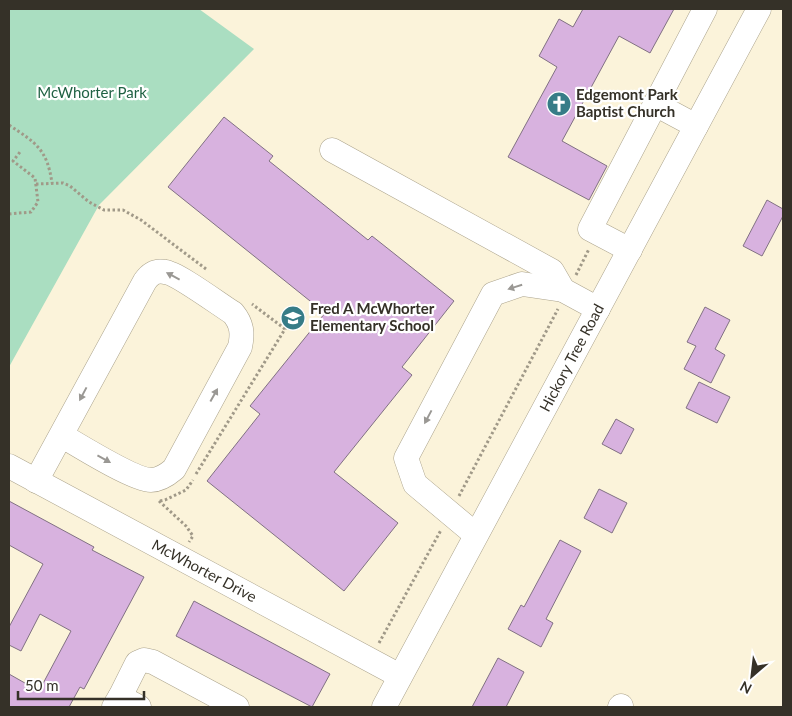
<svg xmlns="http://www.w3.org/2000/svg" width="792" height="716" viewBox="0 0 792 716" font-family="Lato,sans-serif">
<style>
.green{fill:#aadec1}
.building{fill:#d8b2df;stroke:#817183}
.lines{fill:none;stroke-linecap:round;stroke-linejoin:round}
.minor-casing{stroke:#aba38c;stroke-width:25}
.path{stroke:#a09988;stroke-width:3;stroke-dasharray:2.5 2.5;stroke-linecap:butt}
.minor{stroke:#fff;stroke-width:24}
.oneway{fill:#9a9894}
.labels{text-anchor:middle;stroke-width:4.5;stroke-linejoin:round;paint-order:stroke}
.park-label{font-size:15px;fill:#1f6143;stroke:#fff}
.poi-label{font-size:15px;font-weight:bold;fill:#353128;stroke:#fff;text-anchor:start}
.street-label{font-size:15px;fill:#353128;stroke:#fff}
</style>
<rect width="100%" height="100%" fill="#fbf3da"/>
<path class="green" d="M9 9H199L254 49 99 205 9 367Z"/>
<g class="building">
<path d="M583 9H674L650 53 619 36 562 141 607 166 589 200 508 157 557 67 539 56 559 19 573 27Z"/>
<path d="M224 117 273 156 269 161 368 240 372 236 454 301 402 367 412 375 334 472 398 523 344 591 207 481 260 414 250 406 325 313 168 187Z"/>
<path d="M767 200 783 209V216L762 256 743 246Z"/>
<path d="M705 307 730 320 715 349 725 355 711 383 684 369 696 346 687 342Z"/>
<path d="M699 382 730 397 717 423 686 408Z"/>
<path d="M616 419 634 429 621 454 602 444Z"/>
<path d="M599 489 627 503 612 533 584 518Z"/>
<path d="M9 501 94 547 92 550 144 577 84 689 80 687 69 707H9V674L39 691 71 631 40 614 21 651 9 645V627L43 564 9 545Z"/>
<path d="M560 540 581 551 546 619 553 623 541 647 508 629 521 605 524 607Z"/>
<path d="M194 601 330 674 312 707 176 636Z"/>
<path d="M498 658 524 672 506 707H472Z"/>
</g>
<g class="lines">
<defs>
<g id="minor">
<path d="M655 104 696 126"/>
<path d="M332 150 552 271 563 290"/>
<path d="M630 250 590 229 705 9"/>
<path d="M9 466 400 676"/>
<path d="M36 481 145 281C150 274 156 270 165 272 177 273 220 305 233 313 242 324 243 333 240 347L174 469C167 475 160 480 151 480 134 480 78 445 61 435"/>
<path d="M476 535 415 484 406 458 493 294 522 284 563 290 598 309"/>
<path d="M120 697 137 663 144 660 153 662 237 707"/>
<path d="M114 707 120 697 139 707"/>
<path d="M384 707 759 9"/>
<path d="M620 707 621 706"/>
</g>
</defs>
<use href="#minor" class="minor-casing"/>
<g class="path">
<path d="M9 125C36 143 47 149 52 183"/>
<path d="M36 184 63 183 70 186 89 202 104 210H123L141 220 206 269"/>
<path d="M9 214 31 212 38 202 35 178 13 161 20 152"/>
<path d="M576 275 589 249"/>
<path d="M196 474 285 329 252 304"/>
<path d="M459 496 558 309"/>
<path d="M159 501 186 526 193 536 189 542"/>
<path d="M160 501 165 500 186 490 193 480"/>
<path d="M379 643 441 530"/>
</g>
<use href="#minor" class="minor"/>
</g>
<defs><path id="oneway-solid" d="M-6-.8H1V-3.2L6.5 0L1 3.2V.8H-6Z" transform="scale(1.25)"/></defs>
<g class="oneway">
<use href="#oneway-solid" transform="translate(173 276) rotate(-152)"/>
<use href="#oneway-solid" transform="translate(515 287) rotate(163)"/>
<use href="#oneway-solid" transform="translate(83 394) rotate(118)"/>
<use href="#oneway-solid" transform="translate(214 395) rotate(-61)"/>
<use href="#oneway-solid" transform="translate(428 417) rotate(118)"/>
<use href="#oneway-solid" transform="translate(104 459) rotate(29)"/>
</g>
<defs>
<symbol id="church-disc" viewBox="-11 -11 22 22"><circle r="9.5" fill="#367c87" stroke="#fff"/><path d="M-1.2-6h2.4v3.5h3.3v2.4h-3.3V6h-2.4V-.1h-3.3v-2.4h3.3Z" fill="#fff"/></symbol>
<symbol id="school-disc" viewBox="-11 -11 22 22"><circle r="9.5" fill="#367c87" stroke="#fff"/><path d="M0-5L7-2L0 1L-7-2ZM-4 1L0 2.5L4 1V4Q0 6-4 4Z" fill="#fff"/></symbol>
</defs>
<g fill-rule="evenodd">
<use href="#church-disc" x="545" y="90" width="28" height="28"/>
<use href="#school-disc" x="279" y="304" width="28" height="28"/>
</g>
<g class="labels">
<g class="park-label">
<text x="92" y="98">McWhorter Park</text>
</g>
<g class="poi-label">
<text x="576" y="100">Edgemont Park<tspan x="576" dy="17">Baptist Church</tspan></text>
<text x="310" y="314">Fred A McWhorter<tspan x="310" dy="17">Elementary School</tspan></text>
</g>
<g class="street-label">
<text transform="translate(572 358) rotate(-62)" y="5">Hickory Tree Road</text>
<text transform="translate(204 571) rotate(28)" y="5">McWhorter Drive</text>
</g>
</g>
<rect width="792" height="716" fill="none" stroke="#353128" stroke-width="20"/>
<g transform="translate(752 676) rotate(208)" stroke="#ffffff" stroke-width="4" paint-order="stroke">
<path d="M0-4L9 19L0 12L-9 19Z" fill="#353128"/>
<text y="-8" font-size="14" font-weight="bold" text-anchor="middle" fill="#353128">N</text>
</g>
<path d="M18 691v8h126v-8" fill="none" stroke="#353128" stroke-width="2.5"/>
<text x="25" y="691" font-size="15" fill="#353128" stroke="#ffffff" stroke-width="4" paint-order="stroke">50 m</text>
</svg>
